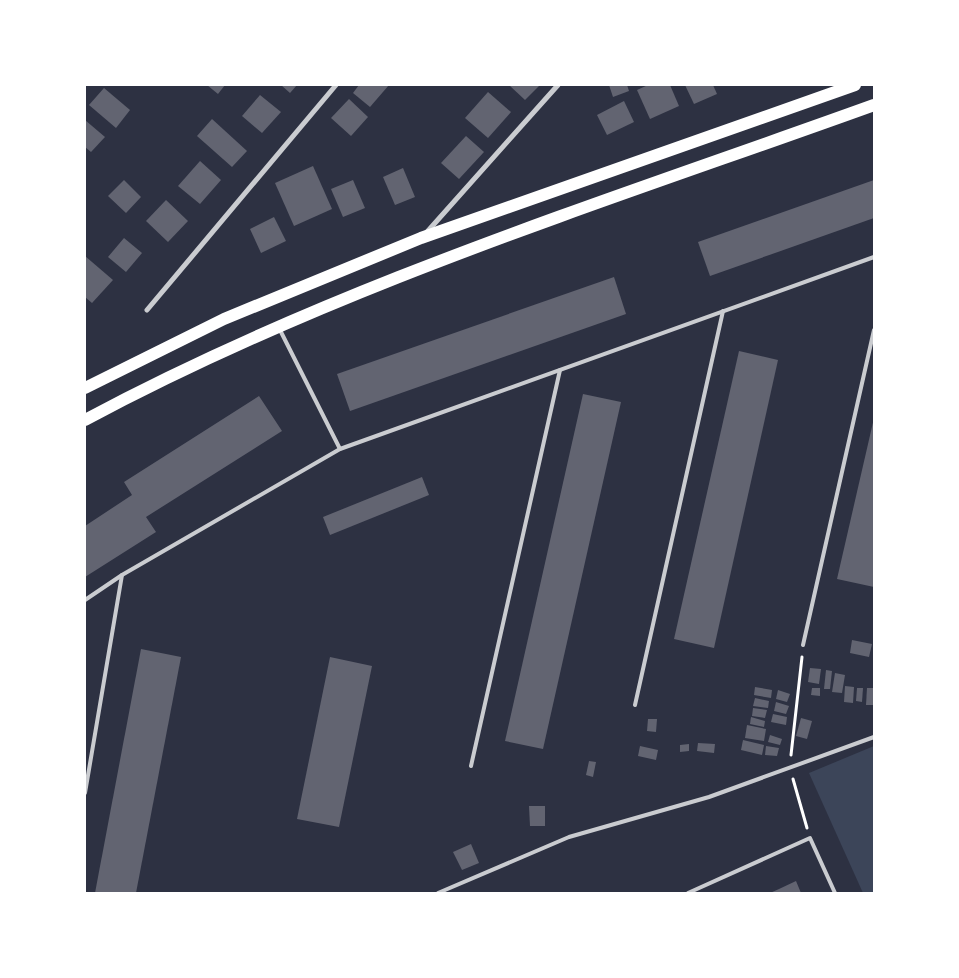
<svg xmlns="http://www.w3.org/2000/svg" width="959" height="978" viewBox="0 0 959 978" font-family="Commissioner,sans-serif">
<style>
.green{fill:#3c4559}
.building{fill:#626471}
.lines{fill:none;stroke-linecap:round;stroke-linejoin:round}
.path{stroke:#fff;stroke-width:3}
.service{stroke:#caccd0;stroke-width:4}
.minor{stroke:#caccd0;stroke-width:5}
.primary{stroke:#fff;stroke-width:12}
</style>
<rect width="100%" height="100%" fill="#2d3142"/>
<path class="green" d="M874 746V893H863L809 773Z"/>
<g class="building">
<path d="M207 85H225L218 94Z"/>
<path d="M281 85H297L290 93Z"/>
<path d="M359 85H389L370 107 353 93Z"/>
<path d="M509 85H540L525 100Z"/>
<path d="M609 85H627L629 91 613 97Z"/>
<path d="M648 85H670L679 106 650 119 637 90Z"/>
<path d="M685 85H713L717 94 694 104Z"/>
<path d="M104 88 130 110 116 128 89 105Z"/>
<path d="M488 92 511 112 488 138 465 118Z"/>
<path d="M260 95 281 112 262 133 242 116Z"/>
<path d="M349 99 368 117 351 136 331 118Z"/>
<path d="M624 101 634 122 607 135 597 115Z"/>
<path d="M212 119 247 151 232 167 197 136Z"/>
<path d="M85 120 105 137 91 152 85 147Z"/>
<path d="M466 136 484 152 459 179 441 163Z"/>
<path d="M200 161 221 180 200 204 178 186Z"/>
<path d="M313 166 332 209 294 226 275 183Z"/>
<path d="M403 168 415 197 395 205 383 177Z"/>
<path d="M124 180 141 197 126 213 108 196Z"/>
<path d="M353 180 365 208 343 217 331 189Z"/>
<path d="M874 180V218L710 276 698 242Z"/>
<path d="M166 200 188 221 168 242 146 221Z"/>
<path d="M274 217 286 241 261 253 250 229Z"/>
<path d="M124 238 142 253 126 272 108 257Z"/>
<path d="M85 256 113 280 92 303 85 297Z"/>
<path d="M614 277 626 314 350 411 337 374Z"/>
<path d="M739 351 778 360 714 648 674 639Z"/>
<path d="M583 394 621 402 543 749 505 741Z"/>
<path d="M259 396 282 431 146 517 156 532 85 577V526L132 495 124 482Z"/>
<path d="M874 418V587L837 579Z"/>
<path d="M422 477 429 495 330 535 323 517Z"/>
<path d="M852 640 872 644 869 657 850 653Z"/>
<path d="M141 649 181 657 136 893H95Z"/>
<path d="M330 657 372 666 339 827 297 819Z"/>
<path d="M810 668 821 669 819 684 808 682Z"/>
<path d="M826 670 832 671 830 689H824Z"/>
<path d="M835 673 845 675 842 693 832 692Z"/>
<path d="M845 686 854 687 853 703 844 702Z"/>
<path d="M755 687 772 690 771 698 754 695Z"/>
<path d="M812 688H820V696L811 695Z"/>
<path d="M857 688H863L862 702 856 701Z"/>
<path d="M867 688H874V705H866Z"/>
<path d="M778 690 790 694 787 702 776 699Z"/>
<path d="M755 698 769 701 768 708 753 706Z"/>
<path d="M776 702 789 706 786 714 774 711Z"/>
<path d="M753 708 767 710 765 718 752 716Z"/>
<path d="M773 714 787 717 786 725 771 722Z"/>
<path d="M751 717 765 721 764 727 750 724Z"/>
<path d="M801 718 812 721 807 739 796 736Z"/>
<path d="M648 719H657L656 732 647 731Z"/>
<path d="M747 725 766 729 764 741 745 738Z"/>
<path d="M770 735 782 739 780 745 768 742Z"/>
<path d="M743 740 764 745 762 755 741 750Z"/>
<path d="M698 743 715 744 714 753 697 751Z"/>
<path d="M689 744V751L680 752V745Z"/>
<path d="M640 746 658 750 656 760 638 756Z"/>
<path d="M766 746 779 748 777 756 765 755Z"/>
<path d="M589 761 596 762 593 777 586 775Z"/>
<path d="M529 806H545V826H530Z"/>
<path d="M471 844 479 863 462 870 453 852Z"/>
<path d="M796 881 801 893H770L779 889Z"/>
</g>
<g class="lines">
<g class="path">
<path d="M791 755 802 657"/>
<path d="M793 779 807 828"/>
</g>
<g class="service">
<path d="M279 328 340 449"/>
<path d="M85 600 122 575 340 449 874 257"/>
<path d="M803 645 874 330"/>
<path d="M635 705 723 311"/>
<path d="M471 766 560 370"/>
<path d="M85 793 122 575"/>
<path d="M438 893 569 837 709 797 874 737"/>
<path d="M688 893 810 838 835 893"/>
</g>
<g class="minor">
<path d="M427 232 558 85"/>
<path d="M147 310 336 85"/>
</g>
<g class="primary">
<path d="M85 388 224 319 421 238 855 85"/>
<path d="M85 420C335 286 608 201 874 105"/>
</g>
</g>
<rect width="959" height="978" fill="none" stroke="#ffffff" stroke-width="172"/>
</svg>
